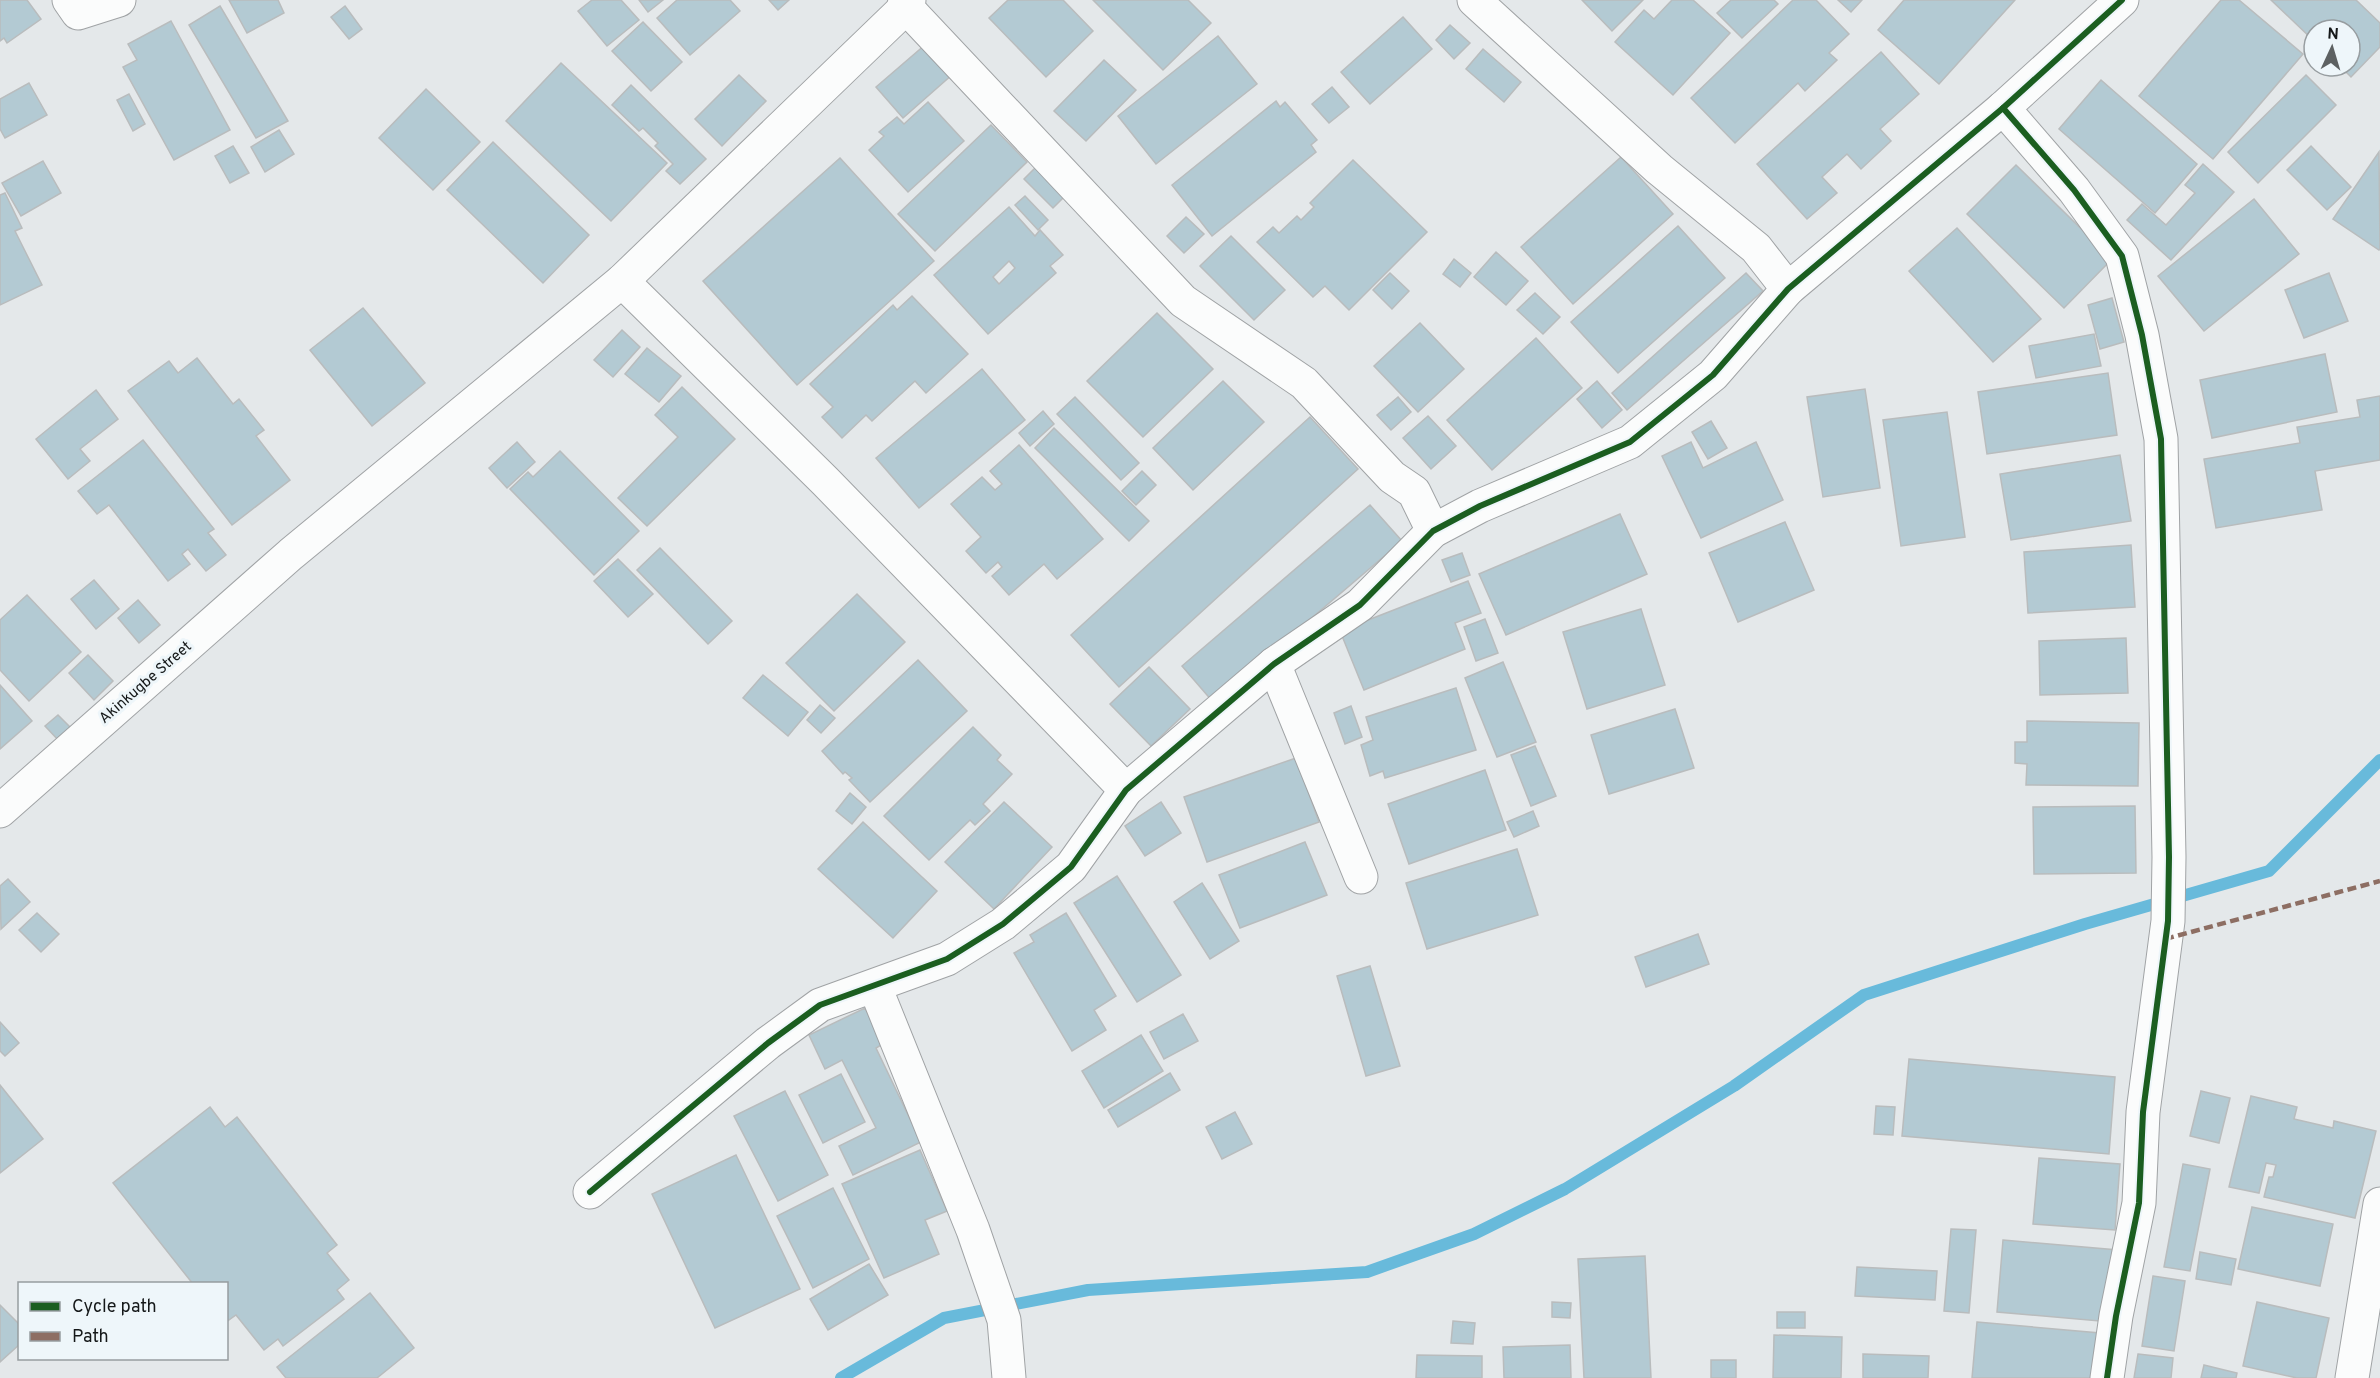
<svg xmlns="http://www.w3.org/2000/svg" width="2380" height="1378" viewBox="0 0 2380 1378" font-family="Overpass,sans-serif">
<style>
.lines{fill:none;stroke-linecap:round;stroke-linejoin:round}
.stream{stroke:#68badb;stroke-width:12}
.building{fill:#b3cad3;stroke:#b9bcbd;stroke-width:1.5;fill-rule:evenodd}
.minor-casing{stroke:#a0a3a5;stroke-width:35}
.minor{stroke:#fbfcfc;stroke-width:33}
.quiet{stroke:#8d6e63;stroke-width:4.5;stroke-dasharray:9 4.5;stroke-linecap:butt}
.cycleway-casing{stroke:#eef6fa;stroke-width:10}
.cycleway{stroke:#1b5e20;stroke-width:6}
.labels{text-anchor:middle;stroke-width:6;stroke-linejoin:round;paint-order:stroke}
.street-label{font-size:15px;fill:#151819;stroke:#eef6fa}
</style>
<rect width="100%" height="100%" fill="#e4e8ea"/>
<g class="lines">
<path class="stream" d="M841 1378 944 1318 1088 1290 1367 1272 1474 1234 1565 1189 1734 1086 1864 995 2085 924 2269 871 2380 760"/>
</g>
<g class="building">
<path d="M0 0H27L41 19 7 43 4 38 0 41Z"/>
<path d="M229 0H278L284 13 247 33Z"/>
<path d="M592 0H621L639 20 607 46 578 11Z"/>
<path d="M639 0H663L648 12Z"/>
<path d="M677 0H730L740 11 690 55 657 18Z"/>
<path d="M769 0H789L778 10Z"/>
<path d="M1008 0H1063L1093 31 1046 77 989 18Z"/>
<path d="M1093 0H1188L1211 23 1163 70Z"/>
<path d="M1582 0H1643L1612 31Z"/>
<path d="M1672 0H1693L1730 33 1673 95 1615 42 1644 10 1654 19Z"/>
<path d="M1731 0H1774L1778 4 1742 38 1717 13Z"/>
<path d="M1793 0H1816L1849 34 1829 53 1837 60 1805 91 1798 83 1735 143 1691 98Z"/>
<path d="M1838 0H1862L1851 12Z"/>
<path d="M1904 0H2015L1939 84 1878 30Z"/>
<path d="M2221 0H2239L2303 54 2213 159 2139 96Z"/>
<path d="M2271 0H2356L2380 23V47L2351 77 2340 66H2350V30H2314V41Z"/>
<path d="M220 6 288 121 256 138 189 25Z"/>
<path d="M345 6 362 29 349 39 331 17Z"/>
<path d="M1403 17 1432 49 1370 104 1341 72Z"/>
<path d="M171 21 230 130 174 160 123 67 137 60 128 44Z"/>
<path d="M643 22 682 62 651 91 612 51Z"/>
<path d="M1450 25 1470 43 1454 59 1436 40Z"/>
<path d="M1218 36 1257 84 1156 164 1118 116Z"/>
<path d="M926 44 953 74 903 118 876 87Z"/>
<path d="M1483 49 1521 82 1504 102 1466 69Z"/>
<path d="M1881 52 1919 94 1880 129 1891 141 1861 169 1847 154 1822 177 1837 193 1807 219 1757 164Z"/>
<path d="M1104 60 1136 90 1086 141 1054 111Z"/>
<path d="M561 63 667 163 611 221 506 121Z"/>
<path d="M739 75 766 101 722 146 695 119Z"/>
<path d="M2306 75 2336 105 2258 183 2228 152Z"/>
<path d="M2101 80 2197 164 2155 213 2059 129Z"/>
<path d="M29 83 47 115 5 138 0 129V99Z"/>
<path d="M631 85 706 159 680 184 666 171 673 164 655 146 658 143 643 128 639 131 612 105Z"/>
<path d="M1332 87 1349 107 1329 123 1312 104Z"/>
<path d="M426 89 480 142 433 190 379 138Z"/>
<path d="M129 94 145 124 133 131 117 100Z"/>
<path d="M1276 101 1280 107 1285 102 1317 140 1311 145 1316 152 1212 236 1172 185Z"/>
<path d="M928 102 964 141 908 192 869 150 884 136 879 132 897 117 904 124Z"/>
<path d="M991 125 1027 162 935 251 898 214Z"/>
<path d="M279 130 294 154 265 172 251 147Z"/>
<path d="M493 142 589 235 543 283 447 190Z"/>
<path d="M233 146 249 173 230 183 215 156Z"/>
<path d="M2311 146 2351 187 2327 210 2287 170Z"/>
<path d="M2379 152 2380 249 2379 250 2333 219Z"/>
<path d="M1621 157 1673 214 1573 304 1521 247Z"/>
<path d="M840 158 934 261 797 385 703 281Z"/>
<path d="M1044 159 1073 188 1053 208 1024 179Z"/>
<path d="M1353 160 1427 232 1349 310 1325 286 1313 297 1257 242 1273 227 1279 233 1297 216 1301 220 1314 207 1310 203Z"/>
<path d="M43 161 61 193 21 216 2 183Z"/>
<path d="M2203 164 2234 192 2171 260 2127 220 2142 204 2166 225 2195 193 2185 185Z"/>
<path d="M2016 165 2112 259 2064 308 1967 214Z"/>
<path d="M5 193 22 228 15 231 42 285 0 305V195Z"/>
<path d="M1025 196 1048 220 1038 230 1015 205Z"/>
<path d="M2254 199 2299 254 2204 331 2158 276Z"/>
<path d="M1009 207 1035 236 1040 230 1063 255 1050 266 1056 273 988 334 934 275ZM1009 261 1015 268 999 284 993 277Z"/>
<path d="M1186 217 1204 234 1184 253 1167 236Z"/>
<path d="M1678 226 1725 278 1618 373 1571 322Z"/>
<path d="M1957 228 2041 319 1993 362 1909 271Z"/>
<path d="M1231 236 1285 290 1254 320 1200 266Z"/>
<path d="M1496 252 1528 281 1506 305 1474 277Z"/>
<path d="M1454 259 1471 273 1460 287 1443 274Z"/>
<path d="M1390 273 1409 291 1392 309 1373 290Z"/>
<path d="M1746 273 1763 291 1627 410 1612 393Z"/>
<path d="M2329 273 2348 321 2304 338 2285 290Z"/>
<path d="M1535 293 1560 317 1543 334 1517 310Z"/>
<path d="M912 296 968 354 926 393 915 381 872 421 866 415 842 438 822 417 833 407 810 384 893 305 897 310Z"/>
<path d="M2112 298 2124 342 2100 349 2088 305Z"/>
<path d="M363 308 425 383 372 426 310 350Z"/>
<path d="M1157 313 1213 369 1143 437 1087 381Z"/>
<path d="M1420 323 1464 369 1418 412 1374 366Z"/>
<path d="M622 330 640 347 613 377 594 360Z"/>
<path d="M2094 334 2101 366 2036 378 2029 346Z"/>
<path d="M1536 338 1582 388 1492 470 1447 420Z"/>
<path d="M647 348 681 376 659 402 625 374Z"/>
<path d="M2325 354 2337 412 2212 438 2200 380Z"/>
<path d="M197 358 233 404 239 399 264 430 256 436 290 480 232 525 128 391 169 361 178 373Z"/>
<path d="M982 369 1025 420 919 508 876 458Z"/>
<path d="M2108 373 2117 435 1987 454 1978 392Z"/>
<path d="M1223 381 1264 422 1193 490 1153 448Z"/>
<path d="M1597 381 1622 410 1602 428 1577 399Z"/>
<path d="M682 387 735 439 647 526 618 498 678 437 655 415Z"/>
<path d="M1865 389 1880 488 1823 497 1807 397Z"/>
<path d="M96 390 118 419 80 449 90 461 68 479 36 439Z"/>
<path d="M2380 396V460L2315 471 2322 510 2216 528 2204 459 2300 443 2297 427 2360 417 2357 400Z"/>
<path d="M1075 397 1139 463 1121 480 1057 414Z"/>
<path d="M1398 397 1411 412 1391 430 1377 415Z"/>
<path d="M1043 411 1054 424 1030 446 1019 433Z"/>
<path d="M1947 412 1965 537 1901 546 1883 420Z"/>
<path d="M1428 416 1456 446 1431 469 1403 438Z"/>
<path d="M1310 417 1358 469 1119 687 1071 635Z"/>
<path d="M1711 421 1727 448 1708 459 1692 432Z"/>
<path d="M1054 428 1149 521 1129 541 1035 448Z"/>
<path d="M143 440 214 529 208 533 226 555 206 571 188 549 182 554 190 564 168 581 109 505 97 514 78 491Z"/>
<path d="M517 442 535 462 507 488 489 468Z"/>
<path d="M1691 442 1703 468 1756 442 1783 500 1701 538 1662 456Z"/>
<path d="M1019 445 1103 539 1057 579 1044 564 1009 595 992 576 1002 567 998 562 986 573 966 551 981 537 951 504 982 477 995 490 1002 484 990 471Z"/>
<path d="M560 451 639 531 594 575 510 489 528 472 533 477Z"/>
<path d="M2120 455 2131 521 2011 540 2000 474Z"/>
<path d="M1142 471 1156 485 1136 505 1122 491Z"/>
<path d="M1370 505 1402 541 1213 702 1182 666Z"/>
<path d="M1620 514 1647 574 1506 635 1479 574Z"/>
<path d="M1785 522 1814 590 1738 622 1709 553Z"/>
<path d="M2131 545 2135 607 2028 613 2024 552Z"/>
<path d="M660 548 732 621 708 644 637 570Z"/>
<path d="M1462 553 1470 575 1451 582 1442 560Z"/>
<path d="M618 559 653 594 628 617 594 581Z"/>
<path d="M94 580 119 609 96 629 71 599Z"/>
<path d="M1468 581 1481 613 1455 623 1465 649 1364 690 1340 631Z"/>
<path d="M857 594 905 642 834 711 786 663Z"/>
<path d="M27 595 81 652 29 701 0 670V620Z"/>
<path d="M138 600 160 625 139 643 118 618Z"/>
<path d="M1641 609 1665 685 1587 709 1563 632Z"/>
<path d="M1485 619 1498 653 1476 661 1464 627Z"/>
<path d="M2126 638 2128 693 2040 695 2039 641Z"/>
<path d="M88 655 113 681 94 700 69 673Z"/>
<path d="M918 660 967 711 870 802 849 780 852 778 845 772 843 774 822 751Z"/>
<path d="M1503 662 1536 742 1497 757 1465 678Z"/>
<path d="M1149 667 1190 709 1151 746 1110 704Z"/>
<path d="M763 675 808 712 788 736 743 698Z"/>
<path d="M0 685 32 721 0 749Z"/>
<path d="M1456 688 1476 750 1385 778 1383 771 1370 776 1361 745 1373 740 1366 717Z"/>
<path d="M820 705 835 718 821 733 807 720Z"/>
<path d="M1351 706 1362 737 1345 744 1334 713Z"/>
<path d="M1675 709 1694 768 1609 794 1591 735Z"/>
<path d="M58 715 73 730 60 742 45 726Z"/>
<path d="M2027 721 2139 723 2138 786 2026 785 2027 764 2015 763V742H2027Z"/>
<path d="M973 727 1001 755 997 760 1012 774 983 804 990 811 975 825 970 820 929 860 884 816Z"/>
<path d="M1535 746 1556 796 1531 806 1511 755Z"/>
<path d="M1296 758 1319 822 1207 862 1184 797Z"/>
<path d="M1485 770 1506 830 1409 864 1388 804Z"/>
<path d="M850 793 866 807 852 824 836 811Z"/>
<path d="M1004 802 1052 847 994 909 945 862Z"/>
<path d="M1161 802 1181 833 1145 856 1125 826Z"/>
<path d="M2135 806 2136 873 2034 874 2033 807Z"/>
<path d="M1533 811 1539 826 1514 837 1507 822Z"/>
<path d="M863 822 937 891 893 938 818 869Z"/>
<path d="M1305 842 1327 895 1240 928 1219 875Z"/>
<path d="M1517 849 1538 915 1427 949 1406 883Z"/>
<path d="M1117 876 1181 975 1137 1002 1074 903Z"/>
<path d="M8 879 30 902 1 929 0 886Z"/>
<path d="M1202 883 1239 941 1210 959 1174 902Z"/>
<path d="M37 913 59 934 41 952 19 930Z"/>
<path d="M1066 913 1116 996 1094 1010 1106 1030 1072 1051 1014 953 1034 942 1030 935Z"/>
<path d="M1698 934 1709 964 1646 987 1635 957Z"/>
<path d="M1370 966 1400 1066 1366 1076 1337 976Z"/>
<path d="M865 1008 883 1044 876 1048 921 1142 853 1175 839 1146 876 1128 842 1060 825 1069 809 1035Z"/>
<path d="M1183 1014 1198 1041 1164 1059 1150 1032Z"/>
<path d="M0 1022 19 1043 5 1056 0 1051Z"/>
<path d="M1141 1035 1163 1071 1104 1108 1082 1071Z"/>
<path d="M1909 1059 2115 1077 2109 1154 1902 1136Z"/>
<path d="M1170 1073 1180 1090 1118 1127 1108 1110Z"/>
<path d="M841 1074 865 1122 823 1143 799 1095Z"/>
<path d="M0 1085 43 1139 0 1173Z"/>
<path d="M785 1091 828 1175 778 1201 734 1116Z"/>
<path d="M2201 1091 2230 1098 2219 1143 2190 1136Z"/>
<path d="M2251 1096 2297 1107 2294 1119 2333 1128 2334 1121 2376 1131 2355 1218 2264 1197 2269 1177H2273L2276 1165 2266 1163 2259 1193 2229 1187Z"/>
<path d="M1876 1106 1895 1107 1893 1135 1874 1134Z"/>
<path d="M210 1107 225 1127 237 1117 337 1245 327 1253 349 1280 337 1290 344 1299 283 1346 278 1339 264 1350 236 1315 226 1322V1284H193L113 1183Z"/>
<path d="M1235 1112 1252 1144 1222 1159 1206 1127Z"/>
<path d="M920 1150 947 1211 925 1220 939 1254 884 1278 842 1184Z"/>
<path d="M736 1155 800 1289 715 1328 652 1194Z"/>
<path d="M2039 1158 2120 1164 2115 1230 2033 1224Z"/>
<path d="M2183 1164 2210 1169 2190 1271 2164 1267Z"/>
<path d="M833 1188 869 1259 813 1288 777 1216Z"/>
<path d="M2252 1207 2333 1224 2320 1286 2238 1269Z"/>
<path d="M1951 1229 1976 1230 1969 1313 1944 1311Z"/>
<path d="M2003 1240 2118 1250 2111 1322 1997 1312Z"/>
<path d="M2200 1252 2236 1259 2231 1285 2196 1279Z"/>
<path d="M1645 1256 1651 1378H1584L1578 1259Z"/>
<path d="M869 1264 888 1295 828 1330 810 1299Z"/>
<path d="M1857 1267 1937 1271 1935 1300 1855 1296Z"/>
<path d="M2153 1276 2185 1281 2174 1351 2142 1346Z"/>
<path d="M370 1293 414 1348 377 1378H286L277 1367Z"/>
<path d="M1552 1302 1571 1303 1570 1318 1552 1317Z"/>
<path d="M2257 1302 2329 1318 2316 1378H2297L2243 1366Z"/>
<path d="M0 1305 20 1325V1344L0 1362Z"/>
<rect x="1777" y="1312" width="28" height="16"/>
<path d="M1453 1321 1475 1323 1473 1344 1451 1343Z"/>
<path d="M1977 1322 2100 1333 2096 1378H1972Z"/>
<path d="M1774 1335 1842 1337 1841 1378H1773Z"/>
<path d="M1570 1345 1571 1378H1504L1503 1347Z"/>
<path d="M1863 1354 1929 1356 1928 1378H1863Z"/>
<path d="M2138 1354 2173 1358 2171 1378H2134Z"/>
<path d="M1417 1355 1482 1356V1378H1416Z"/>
<rect x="1711" y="1360" width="25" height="18"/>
<path d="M2204 1365 2237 1373 2236 1378H2201Z"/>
</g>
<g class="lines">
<defs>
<g id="minor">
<path d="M69 0 78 13 119 0"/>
<path d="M1474 0 1659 169 1756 248 1788 289"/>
<path d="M904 5 1183 301 1304 383 1392 477 1414 492 1433 531"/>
<path d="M2003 108 2074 190 2122 256 2142 335 2161 439 2169 857 2168 921 2143 1112 2139 1203 2116 1316 2107 1378"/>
<path d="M622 281 825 481 1126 790"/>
<path d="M1274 664 1361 877"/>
<path d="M0 811 291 554 622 281 901 12 909 0"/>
<path d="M875 987 973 1230 1004 1320 1009 1378"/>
<path d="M590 1192 768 1043 820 1005 947 959 1003 924 1071 867 1126 790 1274 664 1360 605 1433 531 1480 506 1630 442 1713 375 1788 289 2003 108 2122 0"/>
<path d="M2352 1378 2380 1204"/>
</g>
</defs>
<use href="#minor" class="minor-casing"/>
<use href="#minor" class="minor"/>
<path class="quiet" d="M2165 939 2380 881"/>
<defs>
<g id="cycleway">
<path d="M2003 108 2074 190 2122 256 2142 335 2161 439 2169 857 2168 921 2143 1112 2139 1203 2116 1316 2107 1378"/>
<path d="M590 1192 768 1043 820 1005 947 959 1003 924 1071 867 1126 790 1274 664 1360 605 1433 531 1480 506 1630 442 1713 375 1788 289 2003 108 2122 0"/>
</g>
</defs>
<use href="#cycleway" class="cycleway-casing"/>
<use href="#cycleway" class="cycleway"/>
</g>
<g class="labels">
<g class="street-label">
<text transform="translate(145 682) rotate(-41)" y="5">Akinkugbe Street</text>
</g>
</g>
<rect x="18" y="1282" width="210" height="78" fill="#eef6fa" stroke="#979da0" stroke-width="1.5"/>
<rect x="30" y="1302" width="30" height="9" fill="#1b5e20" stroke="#979da0" stroke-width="1.5"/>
<text x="72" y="1312" font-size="18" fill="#151819">Cycle path</text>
<rect x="30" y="1332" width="30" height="9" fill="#8d6e63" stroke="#979da0" stroke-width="1.5"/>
<text x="72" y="1342" font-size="18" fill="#151819">Path</text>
<g transform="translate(2332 48) rotate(4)"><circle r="28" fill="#eef6fa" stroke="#979da0" stroke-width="1.5"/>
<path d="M0-4.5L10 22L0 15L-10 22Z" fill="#5d6162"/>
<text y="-9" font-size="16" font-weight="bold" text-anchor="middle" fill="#151819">N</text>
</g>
</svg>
